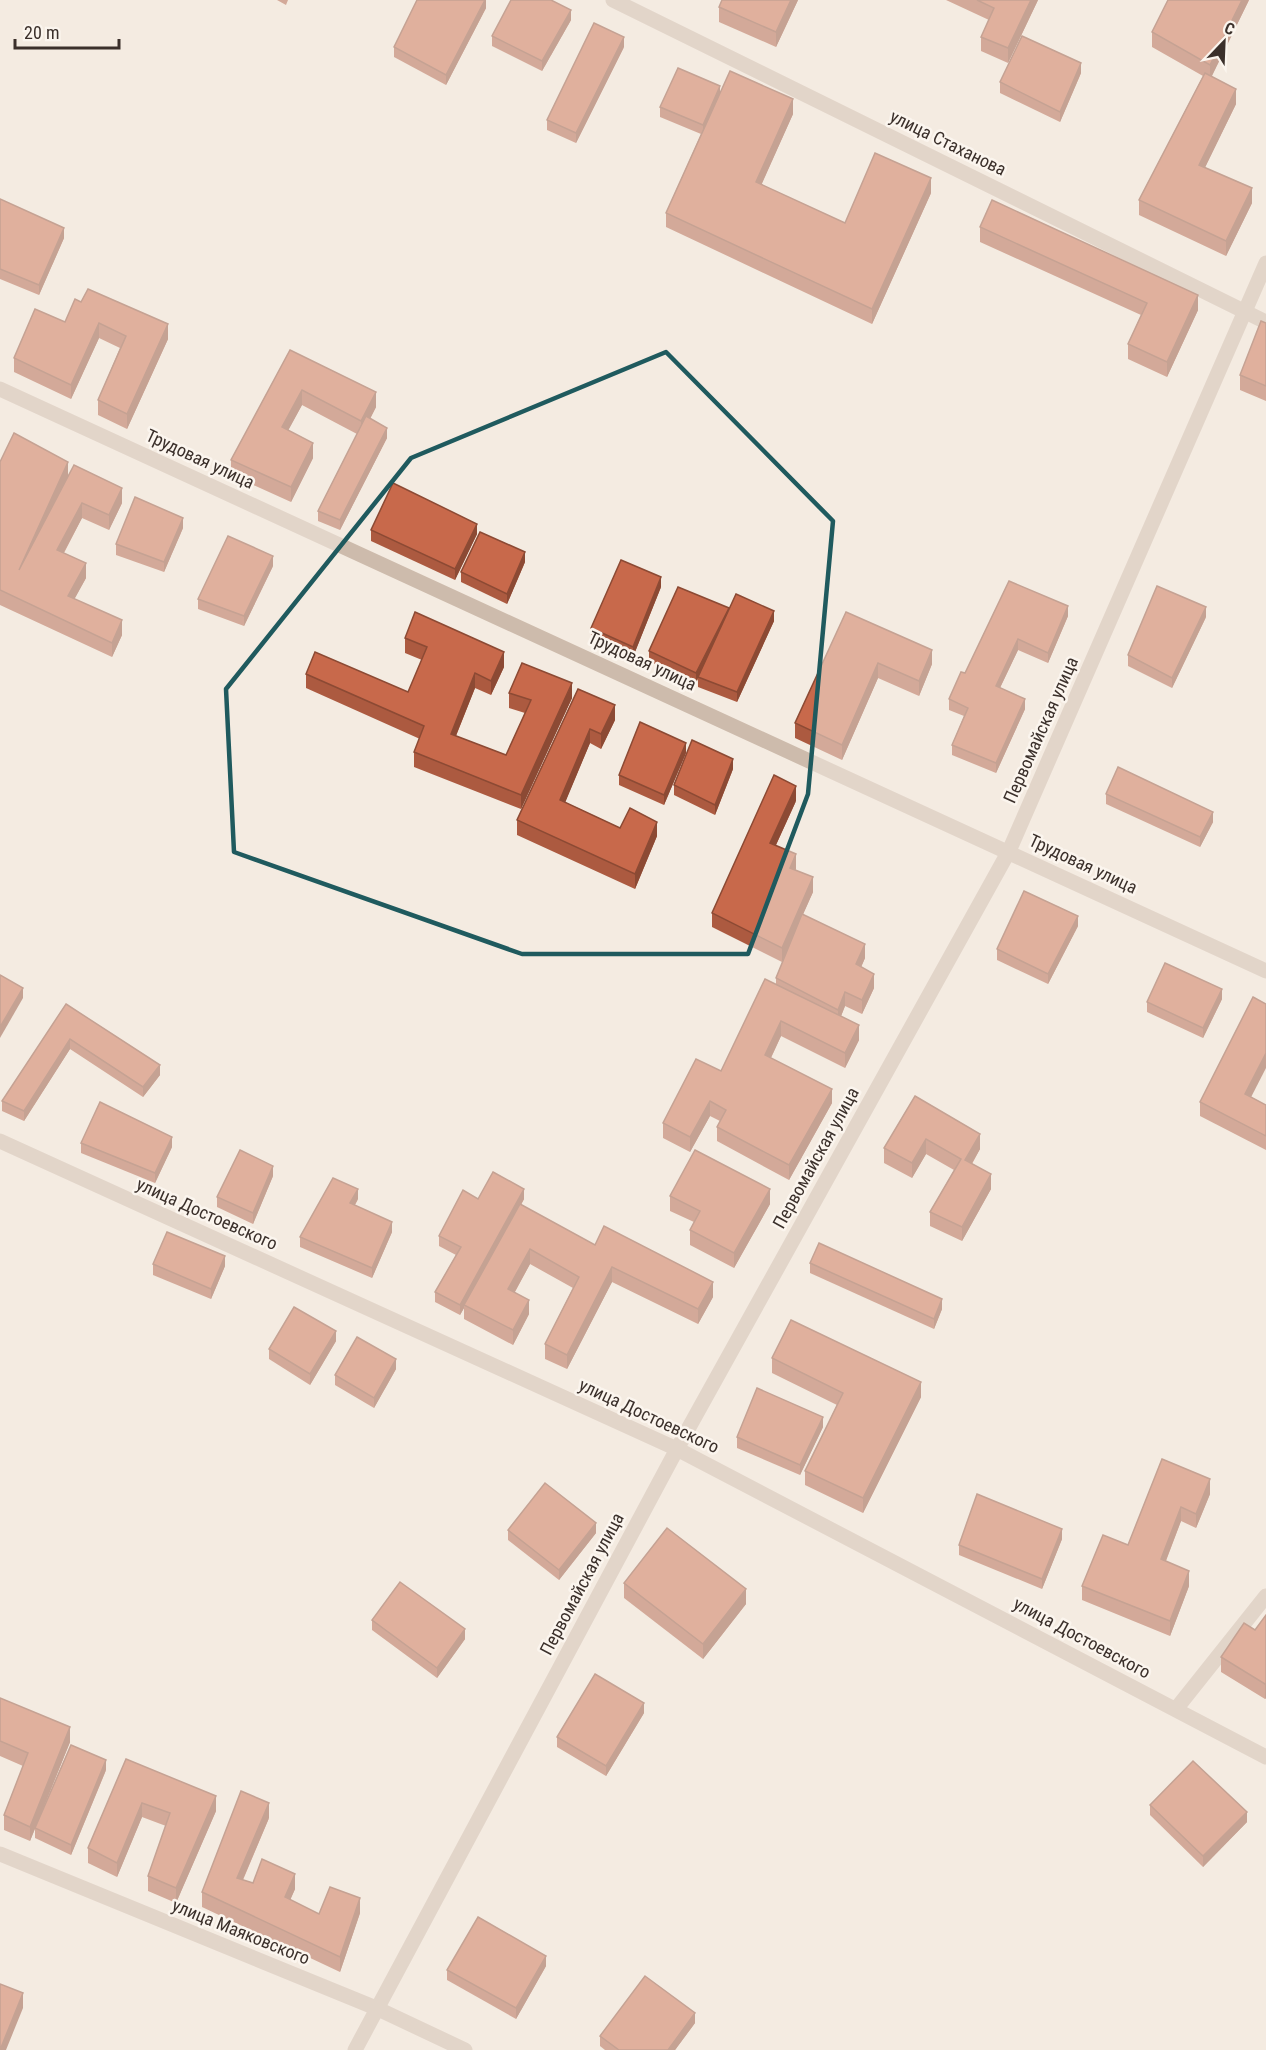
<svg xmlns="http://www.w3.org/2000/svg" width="1266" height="2050" viewBox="0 0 1266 2050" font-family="'Roboto Condensed',sans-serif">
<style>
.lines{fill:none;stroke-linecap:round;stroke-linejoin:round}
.minor{stroke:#cdbbac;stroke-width:15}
.wall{fill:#ac5a40}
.shaded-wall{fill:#8c4a34}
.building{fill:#c8694b;stroke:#8c4a34;stroke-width:1.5}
.marked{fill:none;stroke:#1f5a5e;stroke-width:4.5;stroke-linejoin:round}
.labels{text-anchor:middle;stroke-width:5;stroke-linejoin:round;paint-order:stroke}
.street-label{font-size:18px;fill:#3b302b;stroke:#fbf5ee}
</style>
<rect width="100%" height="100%" fill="#f4ebe1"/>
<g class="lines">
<g class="minor">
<path d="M613 0 1266 322"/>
<path d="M0 389 1266 971"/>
<path d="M0 1141 677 1449 1266 1757"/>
<path d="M1176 1709 1266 1596"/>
<path d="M0 1854 376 2008 465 2050"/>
<path d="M355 2050 677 1449 1009 851 1266 263"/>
</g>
</g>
<g class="wall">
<path d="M277 0H288L286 5Z"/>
<path d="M486 0V8L446 85 394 57V47Z"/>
<path d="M798 0 776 47 719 22V7Z"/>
<path d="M946 0H1038L1008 63 981 51V37L989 20Z"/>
<path d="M1249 0 1211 77 1236 104 1205 167 1252 203 1226 256 1139 215V200L1203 76 1152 47V32Z"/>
<path d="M571 20 542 71 492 46V36Z"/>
<path d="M624 47 576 143 547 130V120Z"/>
<path d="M1081 73 1060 122 1000 93V82Z"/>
<path d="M720 92 793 114 761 185 845 223 931 193 872 324 666 227V213L701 134 660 117V107Z"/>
<path d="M0 199 64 238 39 295 0 279Z"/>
<path d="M980 227 1198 310 1167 377 1128 359V344L1141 315 980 242Z"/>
<path d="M81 302 168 339 127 429 98 415V400L120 348 99 338 71 399 14 372V358L65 322Z"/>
<path d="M1266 323V401L1240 390V375Z"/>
<path d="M290 350 376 407 370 419 387 438 340 530 318 521V511L357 434 302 405 288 430 313 458 291 502 231 475V460Z"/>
<path d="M0 462 68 475 122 503 109 530 82 518 64 553 86 578 74 599 122 635 112 657 0 605Z"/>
<path d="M183 528 164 572 116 555V544Z"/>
<path d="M371 530 477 534 455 580 371 541Z"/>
<path d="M525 562 507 604 461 582V572Z"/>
<path d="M273 566 244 626 198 609V599Z"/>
<path d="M1009 581 1068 616 1048 663 1018 650 1000 688 1025 709 996 773 952 755V745L964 716 949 710V699L965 673Z"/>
<path d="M661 587 633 657 591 638V628Z"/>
<path d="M729 611 774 621 737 702 698 687V679L696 683 649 661V651Z"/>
<path d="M846 612 932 664 919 696 878 678 842 760 795 738V723Z"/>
<path d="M1206 617 1172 688 1128 666V655Z"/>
<path d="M405 638 504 667 491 695 475 688 456 736 506 755 525 713 509 708V693L572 698 521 809 414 767V752L420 739 306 688V674L408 692 422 660 405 653Z"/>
<path d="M578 689 615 720 601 749 590 743 565 802 620 828 657 836 635 889 517 835V820Z"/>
<path d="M686 753 664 805 619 785V775Z"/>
<path d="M733 769 715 815 674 795V785Z"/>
<path d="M1106 794 1213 822 1200 847 1106 804Z"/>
<path d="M796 801 776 845 813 892 803 914 865 958 861 967 874 988 862 1014 845 1006 841 1016 859 1040 845 1068 781 1036 771 1058 832 1103 789 1180 717 1141V1127L720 1121 710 1116 690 1152 663 1138V1123L721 1071 776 984V978L790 943 782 962 712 927V913Z"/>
<path d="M1078 926 1048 984 997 960V949Z"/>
<path d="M1222 999 1203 1038 1147 1012V1002Z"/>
<path d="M66 1004 160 1075 143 1097 70 1049 24 1121 2 1111V1101Z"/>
<path d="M915 1096 980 1149 972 1164 991 1189 962 1241 930 1226V1212L954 1170 926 1154 912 1178 884 1163V1148Z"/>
<path d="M1251 1097 1266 1105V1150L1200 1116V1102Z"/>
<path d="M81 1143 172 1147 155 1183 81 1153Z"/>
<path d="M273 1176 253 1224 217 1207V1197Z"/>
<path d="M670 1196 770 1204 734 1268 690 1245V1230L694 1222 670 1211Z"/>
<path d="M358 1199 355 1205 392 1232 372 1278 300 1247V1237Z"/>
<path d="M478 1199H524L521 1205 595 1245 713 1297 698 1324 612 1282 567 1369 545 1359V1344L573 1288 530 1264 515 1292 529 1314 513 1345 464 1319V1308L460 1315 435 1302V1292L456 1255 439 1246V1236Z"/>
<path d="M810 1263 942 1309 934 1329 810 1273Z"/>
<path d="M153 1264 225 1266 211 1299 153 1275Z"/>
<path d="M336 1341 310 1385 269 1359V1349Z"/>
<path d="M772 1358 921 1397 863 1513 805 1485V1471L837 1405 772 1373Z"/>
<path d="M396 1369 374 1408 335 1385V1375Z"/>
<path d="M823 1427 800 1475 737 1448V1437Z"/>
<path d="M1162 1459 1210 1494 1196 1528 1181 1521 1166 1561 1189 1586 1170 1636 1082 1600V1586L1128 1545Z"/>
<path d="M508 1530 596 1533 559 1580 508 1540Z"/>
<path d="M1062 1539 1042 1589 959 1555V1545Z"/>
<path d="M624 1583 746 1604 703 1659 624 1598Z"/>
<path d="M1266 1615V1698L1265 1699 1221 1672V1657L1255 1630Z"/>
<path d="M372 1620 465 1639 437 1678 372 1630Z"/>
<path d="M0 1698 70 1742 30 1841 4 1830V1815L23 1766 0 1756Z"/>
<path d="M644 1713 606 1776 557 1747V1737Z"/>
<path d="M126 1759 216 1811 176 1903 148 1891V1876L166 1826 142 1817 117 1877 88 1863V1848Z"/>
<path d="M106 1770 71 1855 35 1838V1828Z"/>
<path d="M1150 1805 1247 1822 1203 1867 1150 1815Z"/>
<path d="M269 1818 243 1880 253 1883 295 1889 290 1900 319 1914 360 1913 340 1972 202 1907V1892Z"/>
<path d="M546 1966 516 2019 447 1980V1970Z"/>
<path d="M695 2023 675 2050H605L600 2046V2036Z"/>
</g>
<g class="shaded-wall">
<path d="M485 0H486V8L446 85V75Z"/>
<path d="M791 0H798L776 47V32Z"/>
<path d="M1031 0H1038L1008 63V48Z"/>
<path d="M1242 0H1249L1210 80V65Z"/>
<path d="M571 10V20L542 71V61Z"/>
<path d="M624 37V47L576 143V133Z"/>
<path d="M1081 63V73L1060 122V112Z"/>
<path d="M720 86V96L703 135V125Z"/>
<path d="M1236 89V104L1199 180V165Z"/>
<path d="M793 99V114L756 197V182Z"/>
<path d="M931 178V193L872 324V309Z"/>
<path d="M1252 188V203L1226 256V241Z"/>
<path d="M64 228V238L39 295V285Z"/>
<path d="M1198 295V310L1167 377V362Z"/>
<path d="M99 323V338L71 399V385Z"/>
<path d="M168 324V339L127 429V414Z"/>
<path d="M302 390V405L282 442V427Z"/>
<path d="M376 392V407L361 436V421Z"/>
<path d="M387 428V438L340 530V520Z"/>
<path d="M313 443V458L291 502V487Z"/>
<path d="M68 462V477L19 570Z"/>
<path d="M122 488V503L109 530V515Z"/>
<path d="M82 503V518L57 565V550Z"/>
<path d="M183 518V528L164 572V562Z"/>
<path d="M477 524V534L455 580V569Z"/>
<path d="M525 552V562L507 604V594Z"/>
<path d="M273 556V566L244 626V616Z"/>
<path d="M86 563V578L68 611V596Z"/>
<path d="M661 577V587L633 657V647Z"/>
<path d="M1068 606V616L1048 663V653Z"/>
<path d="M1206 607V617L1172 688V678Z"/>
<path d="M729 608V618L698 677 696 683V673Z"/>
<path d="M774 611V621L737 702V692Z"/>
<path d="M122 620V635L112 657V643Z"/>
<path d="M1018 639V650L996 696V686Z"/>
<path d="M932 650V664L919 696V681Z"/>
<path d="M504 652V667L491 695V681Z"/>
<path d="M878 663V678L842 760V745Z"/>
<path d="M475 673V688L451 748V734Z"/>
<path d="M572 683V698L521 809V795Z"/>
<path d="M1025 699V709L996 773V763Z"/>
<path d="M615 705V720L601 749V734Z"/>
<path d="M590 729V743L560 815V800Z"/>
<path d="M686 743V753L664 805V795Z"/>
<path d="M733 759V769L715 815V805Z"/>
<path d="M796 786V801L770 858V843Z"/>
<path d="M1213 812V822L1200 847V837Z"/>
<path d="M657 822V836L635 889V874Z"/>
<path d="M796 854V869L790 882V868Z"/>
<path d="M813 877V892L782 962V948Z"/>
<path d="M1078 916V926L1048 984V974Z"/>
<path d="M865 944V958L856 979V964Z"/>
<path d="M874 974V988L862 1014V1000Z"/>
<path d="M23 988V998L0 1038V1027Z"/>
<path d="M1222 989V999L1203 1038V1028Z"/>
<path d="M845 992V1006L838 1024V1010Z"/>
<path d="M781 1021V1036L765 1070V1055Z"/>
<path d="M859 1025V1040L845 1068V1053Z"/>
<path d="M70 1039V1049L24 1121V1111Z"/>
<path d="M1266 1053V1068L1245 1109V1094Z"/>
<path d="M160 1065V1075L143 1097V1087Z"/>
<path d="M832 1089V1103L789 1180V1165Z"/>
<path d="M710 1101V1116L690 1152V1137Z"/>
<path d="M980 1134V1149L965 1175V1160Z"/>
<path d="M172 1137V1147L155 1183V1173Z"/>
<path d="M926 1139V1154L912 1178V1163Z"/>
<path d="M273 1166V1176L253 1224V1213Z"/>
<path d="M991 1174V1189L962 1241V1227Z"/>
<path d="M358 1189V1199L350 1213V1203Z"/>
<path d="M524 1189V1199L465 1305H464V1308L460 1315V1305Z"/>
<path d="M770 1189V1204L734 1268V1253Z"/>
<path d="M392 1222V1232L372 1278V1268Z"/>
<path d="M530 1249V1264L508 1304V1289Z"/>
<path d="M225 1256V1266L211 1299V1289Z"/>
<path d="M612 1267V1282L567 1369V1355Z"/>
<path d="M713 1282V1297L698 1324V1309Z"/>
<path d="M942 1299V1309L934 1329V1319Z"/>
<path d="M529 1300V1314L513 1345V1330Z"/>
<path d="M336 1331V1341L310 1385V1374Z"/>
<path d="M396 1359V1369L374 1408V1398Z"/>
<path d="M921 1382V1397L863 1513V1498Z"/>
<path d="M823 1417V1427L800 1475V1465Z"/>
<path d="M1210 1479V1494L1196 1528V1514Z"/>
<path d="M1181 1507V1521L1161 1573V1559Z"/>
<path d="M596 1523V1533L559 1580V1570Z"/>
<path d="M1062 1529V1539L1042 1589V1579Z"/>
<path d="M1189 1571V1586L1170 1636V1621Z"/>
<path d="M746 1589V1604L703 1659V1644Z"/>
<path d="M465 1629V1639L437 1678V1668Z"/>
<path d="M1266 1683V1698L1265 1699V1684Z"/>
<path d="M644 1703V1713L606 1776V1766Z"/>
<path d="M70 1727V1742L30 1841V1827Z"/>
<path d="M106 1760V1770L71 1855V1845Z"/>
<path d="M216 1796V1811L176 1903V1888Z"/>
<path d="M142 1803V1817L117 1877V1863Z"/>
<path d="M269 1803V1818L237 1893V1878Z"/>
<path d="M1247 1812V1822L1203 1867V1856Z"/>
<path d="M295 1874V1889L285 1912V1897Z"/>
<path d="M360 1898V1913L340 1972V1957Z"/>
<path d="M546 1956V1966L516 2019V2008Z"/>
<path d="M23 1993V2008L6 2050H0Z"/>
<path d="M695 2013V2023L675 2050H668Z"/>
</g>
<g class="building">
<path d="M417 0H485L446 75 394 47Z"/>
<path d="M511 0H551L571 10 542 61 492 36Z"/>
<path d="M722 0H791L776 32 719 7Z"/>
<path d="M977 0H1031L1008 48 981 37 994 8Z"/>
<path d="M1168 0H1242L1210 65 1152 32Z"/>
<path d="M594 23 624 37 576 133 547 120Z"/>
<path d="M1022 36 1081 63 1060 112 1000 82Z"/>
<path d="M678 68 720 86 703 125 660 107Z"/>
<path d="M730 71 793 99 756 182 845 223 875 153 931 178 872 309 666 213Z"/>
<path d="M1205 73 1236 89 1199 165 1252 188 1226 241 1139 200Z"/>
<path d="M0 199 64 228 39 285 0 269Z"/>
<path d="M992 200 1198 295 1167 362 1128 344 1147 303 980 227Z"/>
<path d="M88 289 168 324 127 414 98 400 126 336 99 323 71 385 14 358 35 309 65 322 75 299 81 302Z"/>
<path d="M1261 321 1266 323V386L1240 375Z"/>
<path d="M290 350 376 392 361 421 302 390 282 427 313 443 291 487 231 460Z"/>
<path d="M366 416 387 428 340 520 318 511Z"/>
<path d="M14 433 68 462 19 570 74 465 122 488 109 515 82 503 57 550 86 563 68 596 122 620 112 643 0 590V462Z"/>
<path d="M393 483 477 524 455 569 371 530Z"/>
<path d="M135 497 183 518 164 562 116 544Z"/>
<path d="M480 532 525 552 507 594 461 572Z"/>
<path d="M228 536 273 556 244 616 198 599Z"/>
<path d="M621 560 661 577 633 647 591 628Z"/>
<path d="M1009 581 1068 606 1048 653 1018 639 996 686 1025 699 996 763 952 745 968 708 949 699 961 672 965 673Z"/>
<path d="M1157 586 1206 607 1172 678 1128 655Z"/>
<path d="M678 587 729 608 696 673 649 651Z"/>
<path d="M736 594 774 611 737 692 698 677Z"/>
<path d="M415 612 504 652 491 681 475 673 451 734 506 755 531 700 509 693 522 663 572 683 521 795 414 752 424 726 306 674 315 652 408 692 427 647 405 638Z"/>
<path d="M846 612 932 650 919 681 878 663 842 745 795 723Z"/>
<path d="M578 689 615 705 601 734 590 729 560 800 620 828 630 808 657 822 635 874 517 820Z"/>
<path d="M640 722 686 743 664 795 619 775Z"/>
<path d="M692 740 733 759 715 805 674 785Z"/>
<path d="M1118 767 1213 812 1200 837 1106 794Z"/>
<path d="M774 775 796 786 770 843 796 854 790 868 813 877 782 948 712 913Z"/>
<path d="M1024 891 1078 916 1048 974 997 949Z"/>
<path d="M802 914 865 944 856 964 874 974 862 1000 845 992 838 1010 776 978Z"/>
<path d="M1165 963 1222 989 1203 1028 1147 1002Z"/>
<path d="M0 975 23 988 0 1027Z"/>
<path d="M765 979 859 1025 845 1053 781 1021 765 1055 832 1089 789 1165 717 1127 726 1110 710 1101 690 1137 663 1123 696 1059 721 1071Z"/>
<path d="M1253 997 1266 1004V1053L1245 1094 1266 1105V1136L1200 1102Z"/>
<path d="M66 1004 160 1065 143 1087 70 1039 24 1111 2 1101Z"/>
<path d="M915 1096 980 1134 965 1160 991 1174 962 1227 930 1212 961 1159 926 1139 912 1163 884 1148Z"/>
<path d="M100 1102 172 1137 155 1173 81 1143Z"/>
<path d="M240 1150 273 1166 253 1213 217 1197Z"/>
<path d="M695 1150 770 1189 734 1253 690 1230 700 1211 670 1196Z"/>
<path d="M493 1172 524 1189 460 1305 435 1292 461 1247 439 1236 463 1190 478 1199Z"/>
<path d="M333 1178 358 1189 350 1203 392 1222 372 1268 300 1237Z"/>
<path d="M520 1204 595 1245 604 1226 713 1282 698 1309 612 1267 567 1355 545 1344 579 1277 530 1249 508 1289 529 1300 513 1330 464 1305Z"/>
<path d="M167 1232 225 1256 211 1289 153 1264Z"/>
<path d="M819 1243 942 1299 934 1319 810 1263Z"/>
<path d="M294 1307 336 1331 310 1374 269 1349Z"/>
<path d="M791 1320 921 1382 863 1498 805 1471 843 1393 772 1358Z"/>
<path d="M357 1337 396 1359 374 1398 335 1375Z"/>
<path d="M757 1388 823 1417 800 1465 737 1437Z"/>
<path d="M1162 1459 1210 1479 1196 1514 1181 1507 1161 1559 1189 1571 1170 1621 1082 1586 1103 1535 1128 1545Z"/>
<path d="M545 1483 596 1523 559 1570 508 1530Z"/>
<path d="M977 1494 1062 1529 1042 1579 959 1545Z"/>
<path d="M667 1528 746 1589 703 1644 624 1583Z"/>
<path d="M400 1582 465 1629 437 1668 372 1620Z"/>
<path d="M1266 1615V1683L1265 1684 1221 1657 1244 1623 1255 1630Z"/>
<path d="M595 1674 644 1703 606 1766 557 1737Z"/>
<path d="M0 1698 70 1727 30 1827 4 1815 28 1753 0 1741Z"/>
<path d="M71 1745 106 1760 71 1845 35 1828Z"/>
<path d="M126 1759 216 1796 176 1888 148 1876 170 1813 142 1803 117 1863 88 1848Z"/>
<path d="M1193 1761 1247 1812 1203 1856 1150 1805Z"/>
<path d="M241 1791 269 1803 237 1878 253 1883 262 1859 295 1874 285 1897 319 1914 330 1887 360 1898 340 1957 202 1892Z"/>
<path d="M478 1917 546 1956 516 2008 447 1970Z"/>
<path d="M645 1976 695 2013 668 2050H619L600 2036Z"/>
<path d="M0 1984 23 1993 0 2050Z"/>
</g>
<path d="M0 0H1266V2050H0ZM666 352 833 521 808 794 748 954H522L234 852 226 689 411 458Z" fill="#f4ebe1" fill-opacity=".55" fill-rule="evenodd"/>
<path class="marked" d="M666 352 833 521 808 794 748 954H522L234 852 226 689 411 458Z"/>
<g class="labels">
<g class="street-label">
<text transform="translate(948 143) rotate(26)" y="6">улица Стаханова</text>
<text transform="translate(200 459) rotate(25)" y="6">Трудовая улица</text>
<text transform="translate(642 661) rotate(25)" y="6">Трудовая улица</text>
<text transform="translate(1041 730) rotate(-66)" y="6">Первомайская улица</text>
<text transform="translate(1083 864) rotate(25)" y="6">Трудовая улица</text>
<text transform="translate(816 1158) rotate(-61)" y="6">Первомайская улица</text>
<text transform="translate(207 1214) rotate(24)" y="6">улица Достоевского</text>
<text transform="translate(649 1416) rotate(25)" y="6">улица Достоевского</text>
<text transform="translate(582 1584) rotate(-62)" y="6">Первомайская улица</text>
<text transform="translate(1082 1638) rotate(28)" y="6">улица Достоевского</text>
<text transform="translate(241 1932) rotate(22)" y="6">улица Маяковского</text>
</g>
</g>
<g transform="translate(1224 42) rotate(23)" stroke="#fbf5ee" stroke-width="4.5" paint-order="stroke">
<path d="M0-4.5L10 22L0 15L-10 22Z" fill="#3b302b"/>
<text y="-9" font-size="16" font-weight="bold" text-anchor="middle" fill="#3b302b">С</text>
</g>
<path d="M15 39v9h104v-9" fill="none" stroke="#3b302b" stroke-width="3"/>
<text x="24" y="39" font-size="18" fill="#3b302b" stroke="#fbf5ee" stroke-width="4.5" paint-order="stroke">20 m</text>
</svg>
